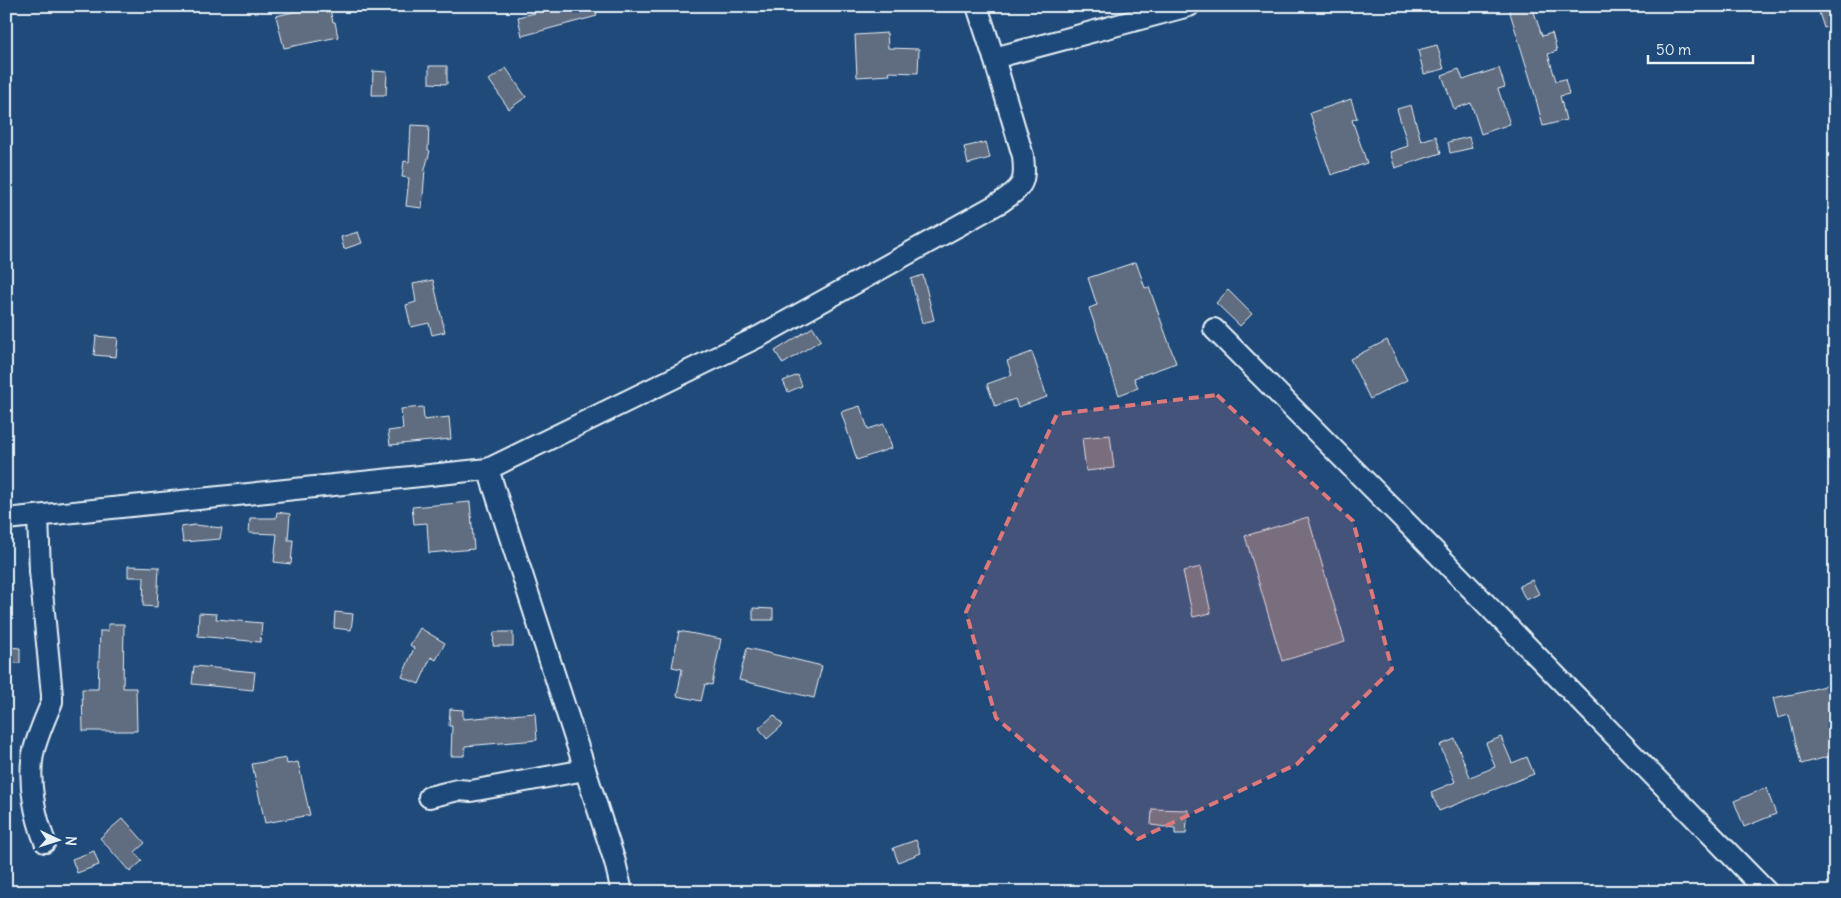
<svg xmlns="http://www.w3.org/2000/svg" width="1841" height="898" viewBox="0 0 1841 898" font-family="Delius,sans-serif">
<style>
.building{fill:#606c7f;stroke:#e8f1f8}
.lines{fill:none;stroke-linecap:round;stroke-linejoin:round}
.minor-casing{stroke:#e8f1f8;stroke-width:24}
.minor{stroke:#1f4a7a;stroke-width:20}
.marked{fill:#dd787b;fill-opacity:0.2;stroke:#dd787b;stroke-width:4;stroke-dasharray:10 6;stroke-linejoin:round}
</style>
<rect width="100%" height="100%" fill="#1f4a7a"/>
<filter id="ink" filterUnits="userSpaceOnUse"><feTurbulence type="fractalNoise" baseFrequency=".02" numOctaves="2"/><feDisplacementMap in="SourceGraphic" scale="10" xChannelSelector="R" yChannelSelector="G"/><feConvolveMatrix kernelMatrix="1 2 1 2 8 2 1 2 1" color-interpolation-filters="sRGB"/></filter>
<g filter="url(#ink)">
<g class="building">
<path d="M319 6H329L333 22H335L338 37 284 48 276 16Z"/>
<path d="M533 6H595L597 16 522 36 518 17 535 13Z"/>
<path d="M1508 6H1532L1542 36 1552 33 1557 51 1548 54 1556 81 1565 79 1569 94 1560 96 1566 120 1543 126 1533 88Z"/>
<path d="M1817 6H1835V25L1824 28Z"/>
<path d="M887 33 888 48 919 49 918 73 889 72 890 75 857 77 855 35Z"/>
<path d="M1437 45 1444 69 1424 74 1418 50Z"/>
<path d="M429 66H447V84L429 83Z"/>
<path d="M506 68 526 97 509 109 489 80Z"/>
<path d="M1499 68 1505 87 1498 89 1510 124 1481 134 1471 103 1454 109 1442 75 1459 69 1463 80Z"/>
<path d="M373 71 387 72 386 95H372Z"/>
<path d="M1351 99 1357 118 1352 120 1367 163 1331 175 1310 113Z"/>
<path d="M1411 105 1421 141 1436 136 1441 153 1395 168 1390 152 1408 146 1397 109Z"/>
<path d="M411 125 429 126 428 150 430 151 425 169 422 208 406 206 409 178 402 177 404 161 409 162Z"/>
<path d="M1469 137 1472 148 1450 153 1448 142Z"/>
<path d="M986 142 990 158 968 164 964 147Z"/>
<path d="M358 232 362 243 344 249 341 237Z"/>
<path d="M1136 262 1145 288 1149 287 1176 363 1134 378 1138 388 1119 395 1089 308 1097 305 1088 278Z"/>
<path d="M923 275 934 320 922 323 911 279Z"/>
<path d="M433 280 445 332 432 335 429 323 411 327 406 305 416 302 413 284Z"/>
<path d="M1228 290 1252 314 1240 326 1216 303Z"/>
<path d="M813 327 821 340 783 364 775 351Z"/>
<path d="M96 336 118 338 116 357 94 355Z"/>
<path d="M1387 340 1407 380 1370 399 1350 359Z"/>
<path d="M1032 352 1047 397 1018 407 1015 399 995 406 987 384 1012 375 1007 361Z"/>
<path d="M798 375 802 386 788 392 783 381Z"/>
<path d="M860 406 868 429 884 424 892 448 857 460 841 412Z"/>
<path d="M423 407 424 420 449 417 451 439 390 445 388 431 403 429 401 409Z"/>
<path d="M1110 435 1114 468 1086 471 1082 438Z"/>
<path d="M470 502 474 549 429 553 427 523 414 524 412 507Z"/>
<path d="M277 512 290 514 288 540H293L291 564 274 562 277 534 249 533 250 518H276Z"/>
<path d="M1308 517 1345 642 1282 661 1245 536Z"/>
<path d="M195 525 222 528 220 539 183 542 181 527Z"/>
<path d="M128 566 159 567 157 607 143 606 144 577H128Z"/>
<path d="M1201 567 1211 613 1193 617 1183 571Z"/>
<path d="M1532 580 1539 594 1526 600 1519 586Z"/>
<path d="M753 608 773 609V620H753Z"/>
<path d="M335 612 353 614 351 630 334 628Z"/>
<path d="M199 613 217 614 216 619 262 623 260 642 198 636Z"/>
<path d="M108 624H124L123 688H136L137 731H83L82 689H98L100 631H108Z"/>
<path d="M420 628 445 643 436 660 431 657 419 684 402 677 414 648 410 645Z"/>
<path d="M679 631 721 639 712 685 705 684 701 701 677 696 682 669 672 667Z"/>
<path d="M494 632H513V646H493Z"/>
<path d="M6 647 20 648V663H6Z"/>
<path d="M747 648 822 666 814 698 739 680Z"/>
<path d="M194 666 255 672 253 690 192 684Z"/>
<path d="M1830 684 1835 700V755L1801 764 1789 715 1778 718 1773 698 1804 692Z"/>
<path d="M450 709 463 710V719L535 713 537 740 465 746 464 756H451L452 726H449Z"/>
<path d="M774 715 783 725 767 739 759 728Z"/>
<path d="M1501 737 1512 763 1527 757 1534 774 1439 811 1431 792 1455 782 1440 745 1455 739 1470 777 1495 767 1486 743Z"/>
<path d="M286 758 287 764 298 762 310 815 265 823 252 764Z"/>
<path d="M1766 788 1776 814 1744 827 1734 801Z"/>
<path d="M1152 809 1188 810 1186 834H1175V828L1151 825Z"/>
<path d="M123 818 145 843 135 852 142 861 130 872 100 838Z"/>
<path d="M916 840 921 853 898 862 893 848Z"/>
<path d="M94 851 99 865 77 873 72 859Z"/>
</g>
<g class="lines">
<defs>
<g id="minor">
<path d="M994 58 1189 6"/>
<path d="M1214 329 1409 525 1767 892"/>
<path d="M488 469 615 862 622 892"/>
<path d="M38 516 40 571 52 695V702C45 719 37 736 33 754 28 782 35 816 45 842"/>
<path d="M6 519 488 469 760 336 1001 202C1023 187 1026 183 1023 156L994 58 977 6"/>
<path d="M429 797 458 790 471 791 585 770"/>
</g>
</defs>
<use href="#minor" class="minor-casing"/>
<use href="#minor" class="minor"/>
</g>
</g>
<path class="marked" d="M1217 395 1353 521 1392 669 1297 764 1138 839 996 718 966 612 1057 414Z"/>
<rect width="1841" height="898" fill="none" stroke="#1f4a7a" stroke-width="25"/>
<rect x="12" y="12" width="1816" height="873" fill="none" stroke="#e8f1f8" stroke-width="2" filter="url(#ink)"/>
<g transform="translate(58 840) rotate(94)" stroke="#1f4a7a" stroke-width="4" paint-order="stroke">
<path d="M0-4L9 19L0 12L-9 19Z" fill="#e8f1f8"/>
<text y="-8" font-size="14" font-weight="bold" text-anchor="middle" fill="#e8f1f8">N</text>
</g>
<path d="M1648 55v8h105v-8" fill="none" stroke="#e8f1f8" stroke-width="2.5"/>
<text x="1656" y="55" font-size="15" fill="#e8f1f8" stroke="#1f4a7a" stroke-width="4" paint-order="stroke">50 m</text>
</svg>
